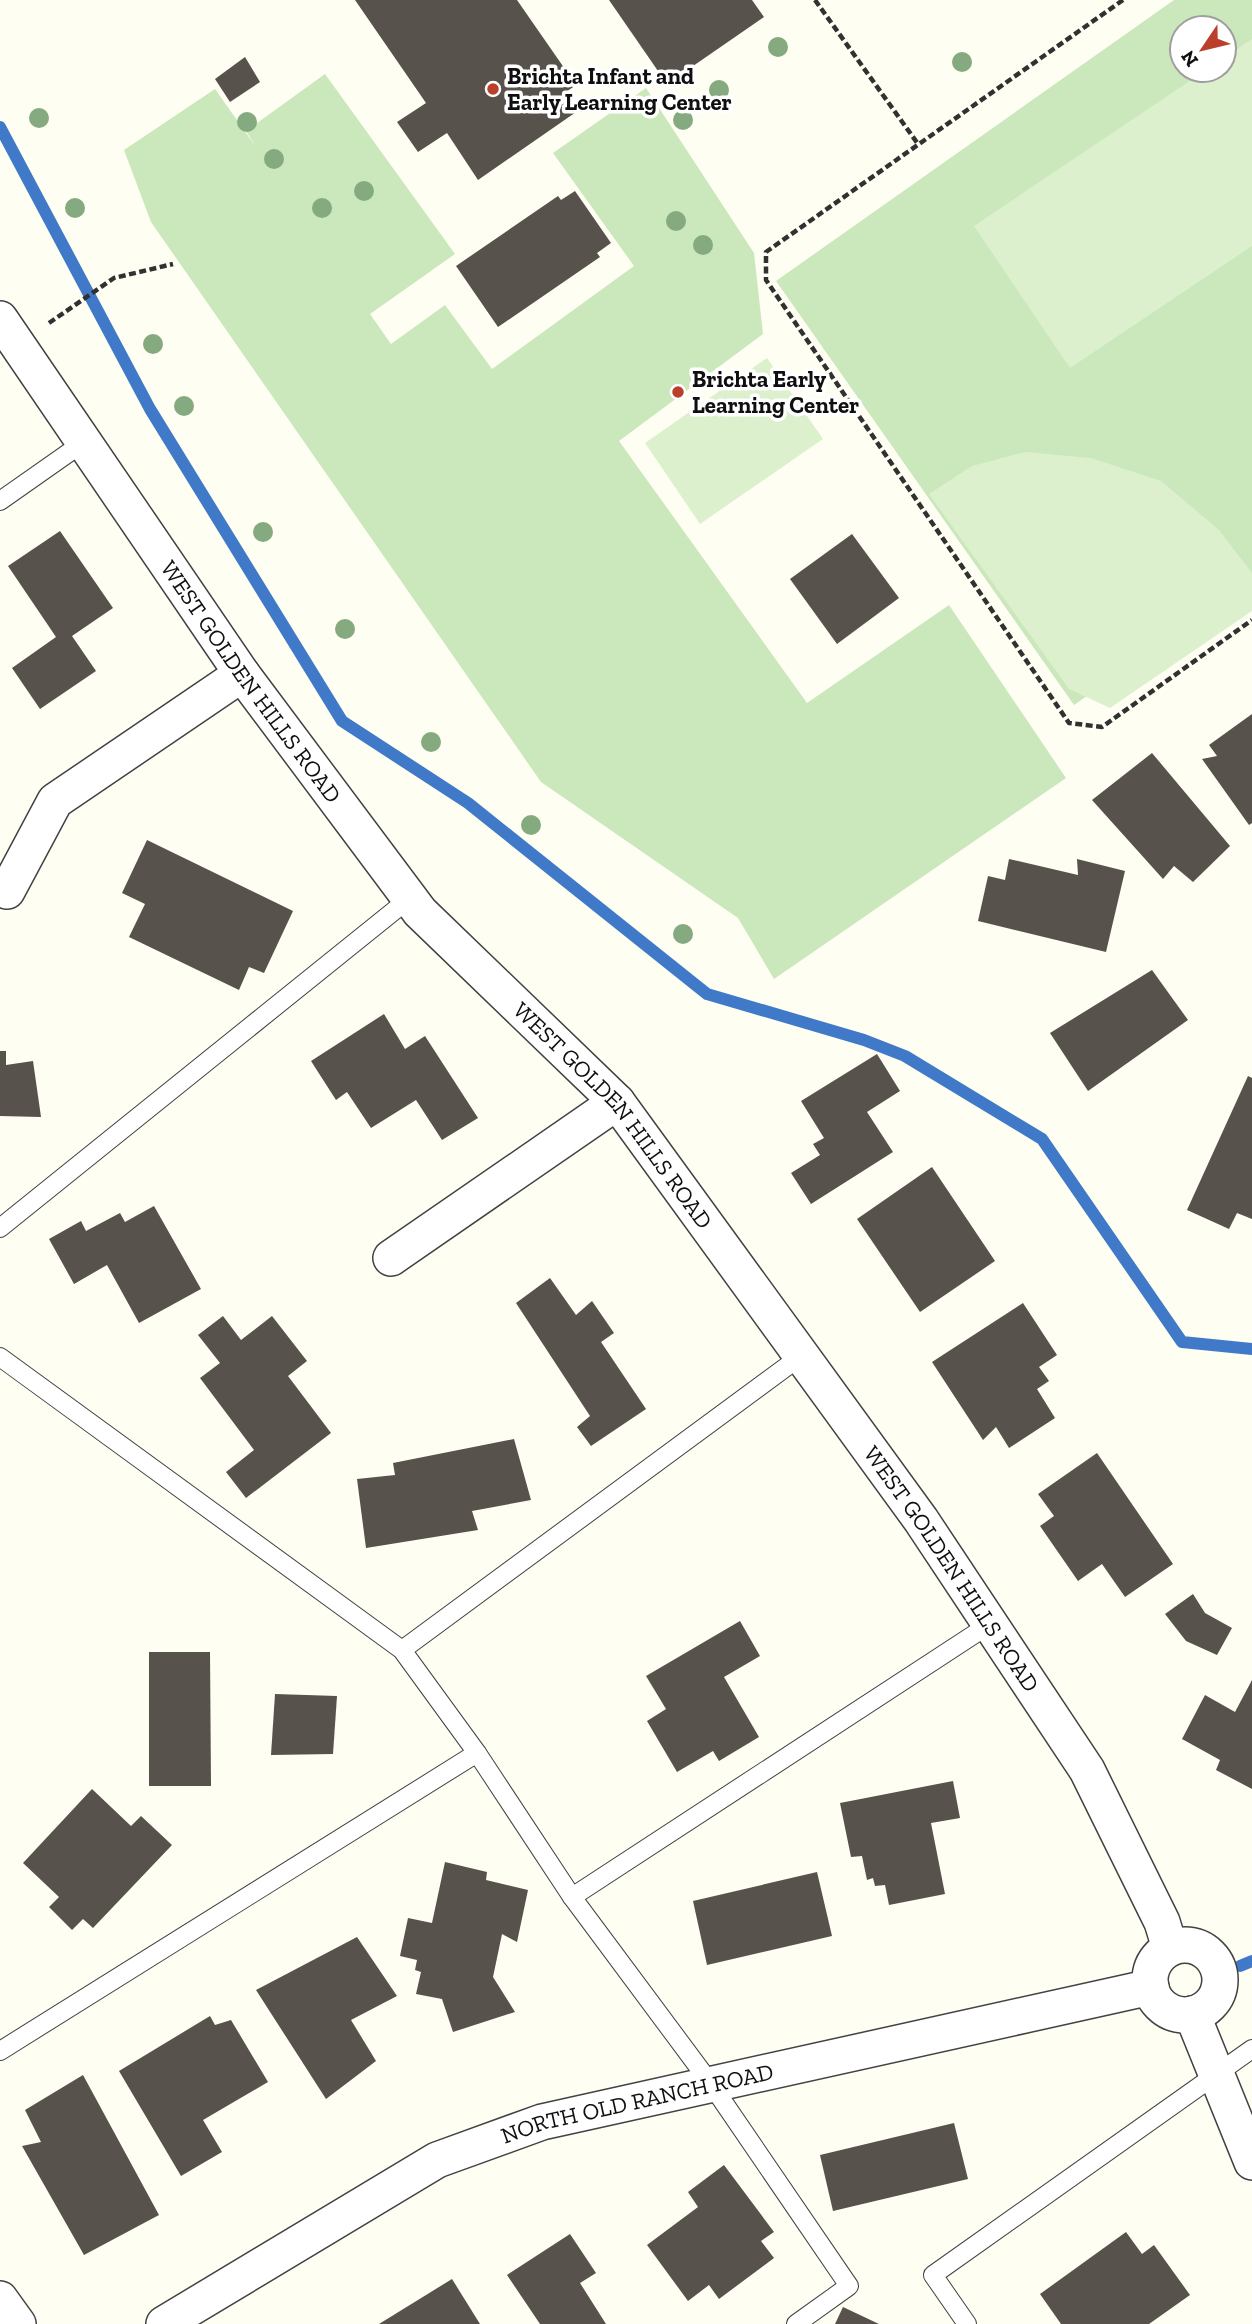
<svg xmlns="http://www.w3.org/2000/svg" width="1252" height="2324" viewBox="0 0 1252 2324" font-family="'Zilla Slab',serif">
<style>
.green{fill:#cae8bc;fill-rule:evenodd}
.pitch{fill:#ddf0cd}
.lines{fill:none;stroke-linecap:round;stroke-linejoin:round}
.stream{stroke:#4179c9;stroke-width:12}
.building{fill:#57524c}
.service-casing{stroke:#424242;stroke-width:20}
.minor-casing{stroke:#424242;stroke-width:38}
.path{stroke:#313131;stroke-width:4.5;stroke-dasharray:7 3.5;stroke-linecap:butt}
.service{stroke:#fff;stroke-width:18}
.minor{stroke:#fff;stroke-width:35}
.tree{fill:#85aa7f}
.poi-dot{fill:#bb402b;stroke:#fff;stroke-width:2.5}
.labels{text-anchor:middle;stroke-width:7;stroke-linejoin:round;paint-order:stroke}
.poi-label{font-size:23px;font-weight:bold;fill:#0f0f0f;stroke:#fff;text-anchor:start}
.street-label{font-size:23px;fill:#0f0f0f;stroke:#fff}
</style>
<rect width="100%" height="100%" fill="#fefef2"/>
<g class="green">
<path d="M1174 0H1252V581L1074 705 776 281ZM1182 28H1224V70H1182Z"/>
<path d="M325 74 455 254 370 314 391 344 445 305 492 369 634 266 553 153 646 88 754 253 763 334 619 441 807 703 949 605 1066 778 774 979 738 918 541 782 151 222 124 150 215 89 256 147 246 131Z"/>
</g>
<g class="pitch">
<path d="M1252 39V246L1070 368 974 226 1206 70H1224V58Z"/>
<path d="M767 358 823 439 700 524 645 443Z"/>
<path d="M1025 452 1091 458 1161 481 1219 530 1252 573V611L1110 708 1069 689 929 494 972 466Z"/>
</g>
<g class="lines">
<g class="stream">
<path d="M0 127 150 409 342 721 468 803 707 994 864 1040 905 1056 1042 1139 1182 1342 1252 1349"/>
<path d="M1240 1966 1252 1961"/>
</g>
</g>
<g class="building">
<path d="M355 0H517L576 85 566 92 579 110 478 180 447 133 418 152 397 122 426 103Z"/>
<path d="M609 0H752L764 17 667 84Z"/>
<path d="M245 57 260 82 230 102 215 79Z"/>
<path d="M575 191 611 243 597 253 600 257 498 327 456 266 558 196 561 200Z"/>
<path d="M60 531 113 608 72 636 96 671 40 709 12 668 56 637 8 566Z"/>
<path d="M852 534 899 598 837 644 790 579Z"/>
<path d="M1252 714V823L1249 825 1202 759 1217 756 1209 745Z"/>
<path d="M1152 753 1230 846 1193 882 1174 866 1163 879 1092 800Z"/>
<path d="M147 840 293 911 264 973 249 967 239 990 129 937 145 904 122 893Z"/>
<path d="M1009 859 1078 875 1077 859 1125 871 1106 952 978 921 988 876 1005 880Z"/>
<path d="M1152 970 1188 1020 1088 1091 1050 1033Z"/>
<path d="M384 1014 405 1049 425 1036 478 1118 442 1140 416 1100 371 1128 347 1092 336 1100 311 1061Z"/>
<path d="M0 1051H6V1065L33 1061 41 1117 0 1116Z"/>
<path d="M877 1054 900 1091 867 1112 893 1152 811 1204 791 1173 820 1155 813 1144 824 1138 801 1101Z"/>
<path d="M1248 1076 1252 1078V1219L1237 1213 1229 1229 1187 1210Z"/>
<path d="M932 1167 995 1261 920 1312 857 1219Z"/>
<path d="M154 1206 201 1289 139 1323 107 1265 74 1284 49 1239 81 1221 86 1231 120 1213 125 1222Z"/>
<path d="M550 1278 576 1315 592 1301 614 1333 601 1342 646 1409 591 1446 577 1427 590 1416 516 1303Z"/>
<path d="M1023 1303 1057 1355 1039 1367 1049 1381 1037 1389 1055 1418 1009 1448 996 1427 983 1440 932 1362Z"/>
<path d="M223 1316 241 1340 272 1316 307 1361 288 1376 331 1433 246 1498 226 1472 254 1450 200 1378 220 1363 198 1335Z"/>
<path d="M514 1439 531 1500 472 1511 478 1530 366 1548 357 1479 395 1475 393 1463Z"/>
<path d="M1097 1453 1173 1564 1125 1597 1102 1564 1078 1581 1040 1526 1054 1516 1038 1494Z"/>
<path d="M1193 1594 1205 1613 1232 1628 1217 1655 1186 1641 1165 1614Z"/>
<path d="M740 1621 760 1656 724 1677 759 1737 719 1761 713 1751 677 1772 647 1721 666 1709 646 1676Z"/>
<path d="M149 1652H210L211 1786H149Z"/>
<path d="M1252 1680V1789L1216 1770 1220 1760 1182 1739 1205 1695 1235 1712Z"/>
<path d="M275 1694 337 1696 333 1754 271 1755Z"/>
<path d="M953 1781 960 1818 931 1823 945 1894 889 1905 885 1885 875 1886 873 1878 867 1880 862 1856 851 1857 840 1803Z"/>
<path d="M92 1789 131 1826 141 1816 172 1845 93 1928 83 1919 72 1930 49 1907 59 1897 23 1863Z"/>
<path d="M445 1862 487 1872 486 1880 528 1890 517 1942 502 1934 493 1977 515 2012 453 2032 442 1999 416 1994 421 1972 415 1970 417 1960 400 1956 408 1918 432 1923Z"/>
<path d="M817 1872 832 1936 707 1965 693 1901Z"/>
<path d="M357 1937 397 1996 351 2020 376 2061 326 2099 256 1990Z"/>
<path d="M210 2016 215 2025 231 2020 268 2082 203 2120 222 2152 181 2176 119 2071Z"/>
<path d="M83 2075 159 2215 84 2255 22 2146 41 2142 25 2110Z"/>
<path d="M954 2123 968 2179 833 2211 820 2155Z"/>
<path d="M724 2165 774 2232 761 2241 774 2258 719 2299 709 2285 688 2301 647 2245 698 2207 688 2192Z"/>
<path d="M1126 2232 1142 2254 1154 2245 1190 2295 1149 2324H1061L1040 2294Z"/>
<path d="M570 2234 596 2273 580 2283 606 2324H540L507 2275Z"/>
<path d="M452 2279 480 2324H379Z"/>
<path d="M843 2307 879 2324H835Z"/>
</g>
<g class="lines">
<defs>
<g id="service">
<path d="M0 501 84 442"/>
<path d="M0 1228 410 898"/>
<path d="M0 1357 402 1650 477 1753 572 1897 711 2084 849 2286 796 2324"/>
<path d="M402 1650 801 1356"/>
<path d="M572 1897 990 1624"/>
<path d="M0 2051 477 1753"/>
<path d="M967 2324 933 2275 1252 2049"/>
</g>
<g id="minor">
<path id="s1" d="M0 319 242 674 420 912 617 1102 921 1520 1087 1770 1162 1922 1170 1948"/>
<path d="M7 891 55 801 242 674"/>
<path d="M391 1258 617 1102"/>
<circle cx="1185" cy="1980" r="35"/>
<path d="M1192 2014 1252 2162"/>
<path d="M0 2299 18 2324"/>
<path id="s2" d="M164 2324 437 2160 542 2122 1151 1987"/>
</g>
</defs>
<use href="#service" class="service-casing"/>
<use href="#minor" class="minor-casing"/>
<g class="path">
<path d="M815 0 918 144"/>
<path d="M1123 0 766 252V280L1069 723 1102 727 1252 620"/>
<path d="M49 323 114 278 173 264"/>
</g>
<use href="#service" class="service"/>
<use href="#minor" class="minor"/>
</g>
<g class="tree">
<circle cx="778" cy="47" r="10"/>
<circle cx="962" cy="62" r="10"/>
<circle cx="719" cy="90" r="10"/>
<circle cx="39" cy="118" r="10"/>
<circle cx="683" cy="120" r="10"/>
<circle cx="247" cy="122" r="10"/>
<circle cx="274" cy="159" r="10"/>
<circle cx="364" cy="191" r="10"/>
<circle cx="75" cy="208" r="10"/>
<circle cx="322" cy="208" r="10"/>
<circle cx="676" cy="221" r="10"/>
<circle cx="703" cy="245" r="10"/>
<circle cx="153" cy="344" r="10"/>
<circle cx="184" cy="406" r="10"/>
<circle cx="263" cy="532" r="10"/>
<circle cx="345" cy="629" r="10"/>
<circle cx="431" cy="742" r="10"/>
<circle cx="531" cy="825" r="10"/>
<circle cx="683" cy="934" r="10"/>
</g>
<g class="poi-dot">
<circle cx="493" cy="89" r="7"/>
<circle cx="678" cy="392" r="7"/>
</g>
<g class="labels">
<g class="poi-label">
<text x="507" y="84">Brichta Infant and<tspan x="507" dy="26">Early Learning Center</tspan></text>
<text x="692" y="387">Brichta Early<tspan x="692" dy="26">Learning Center</tspan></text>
</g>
<g class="street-label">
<text dy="8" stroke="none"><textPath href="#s1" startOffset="441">WEST GOLDEN HILLS ROAD</textPath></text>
<text dy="8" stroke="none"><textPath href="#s1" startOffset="1008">WEST GOLDEN HILLS ROAD</textPath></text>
<text dy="8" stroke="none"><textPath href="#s1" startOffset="1575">WEST GOLDEN HILLS ROAD</textPath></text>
<text dy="8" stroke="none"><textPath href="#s2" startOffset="527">NORTH OLD RANCH ROAD</textPath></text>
</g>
</g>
<g transform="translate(1203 49) rotate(235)"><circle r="33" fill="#ffffff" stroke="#9f9f9f" stroke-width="2"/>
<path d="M0-5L12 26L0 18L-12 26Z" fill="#bb402b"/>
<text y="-10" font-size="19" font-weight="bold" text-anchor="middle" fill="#0f0f0f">N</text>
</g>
</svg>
